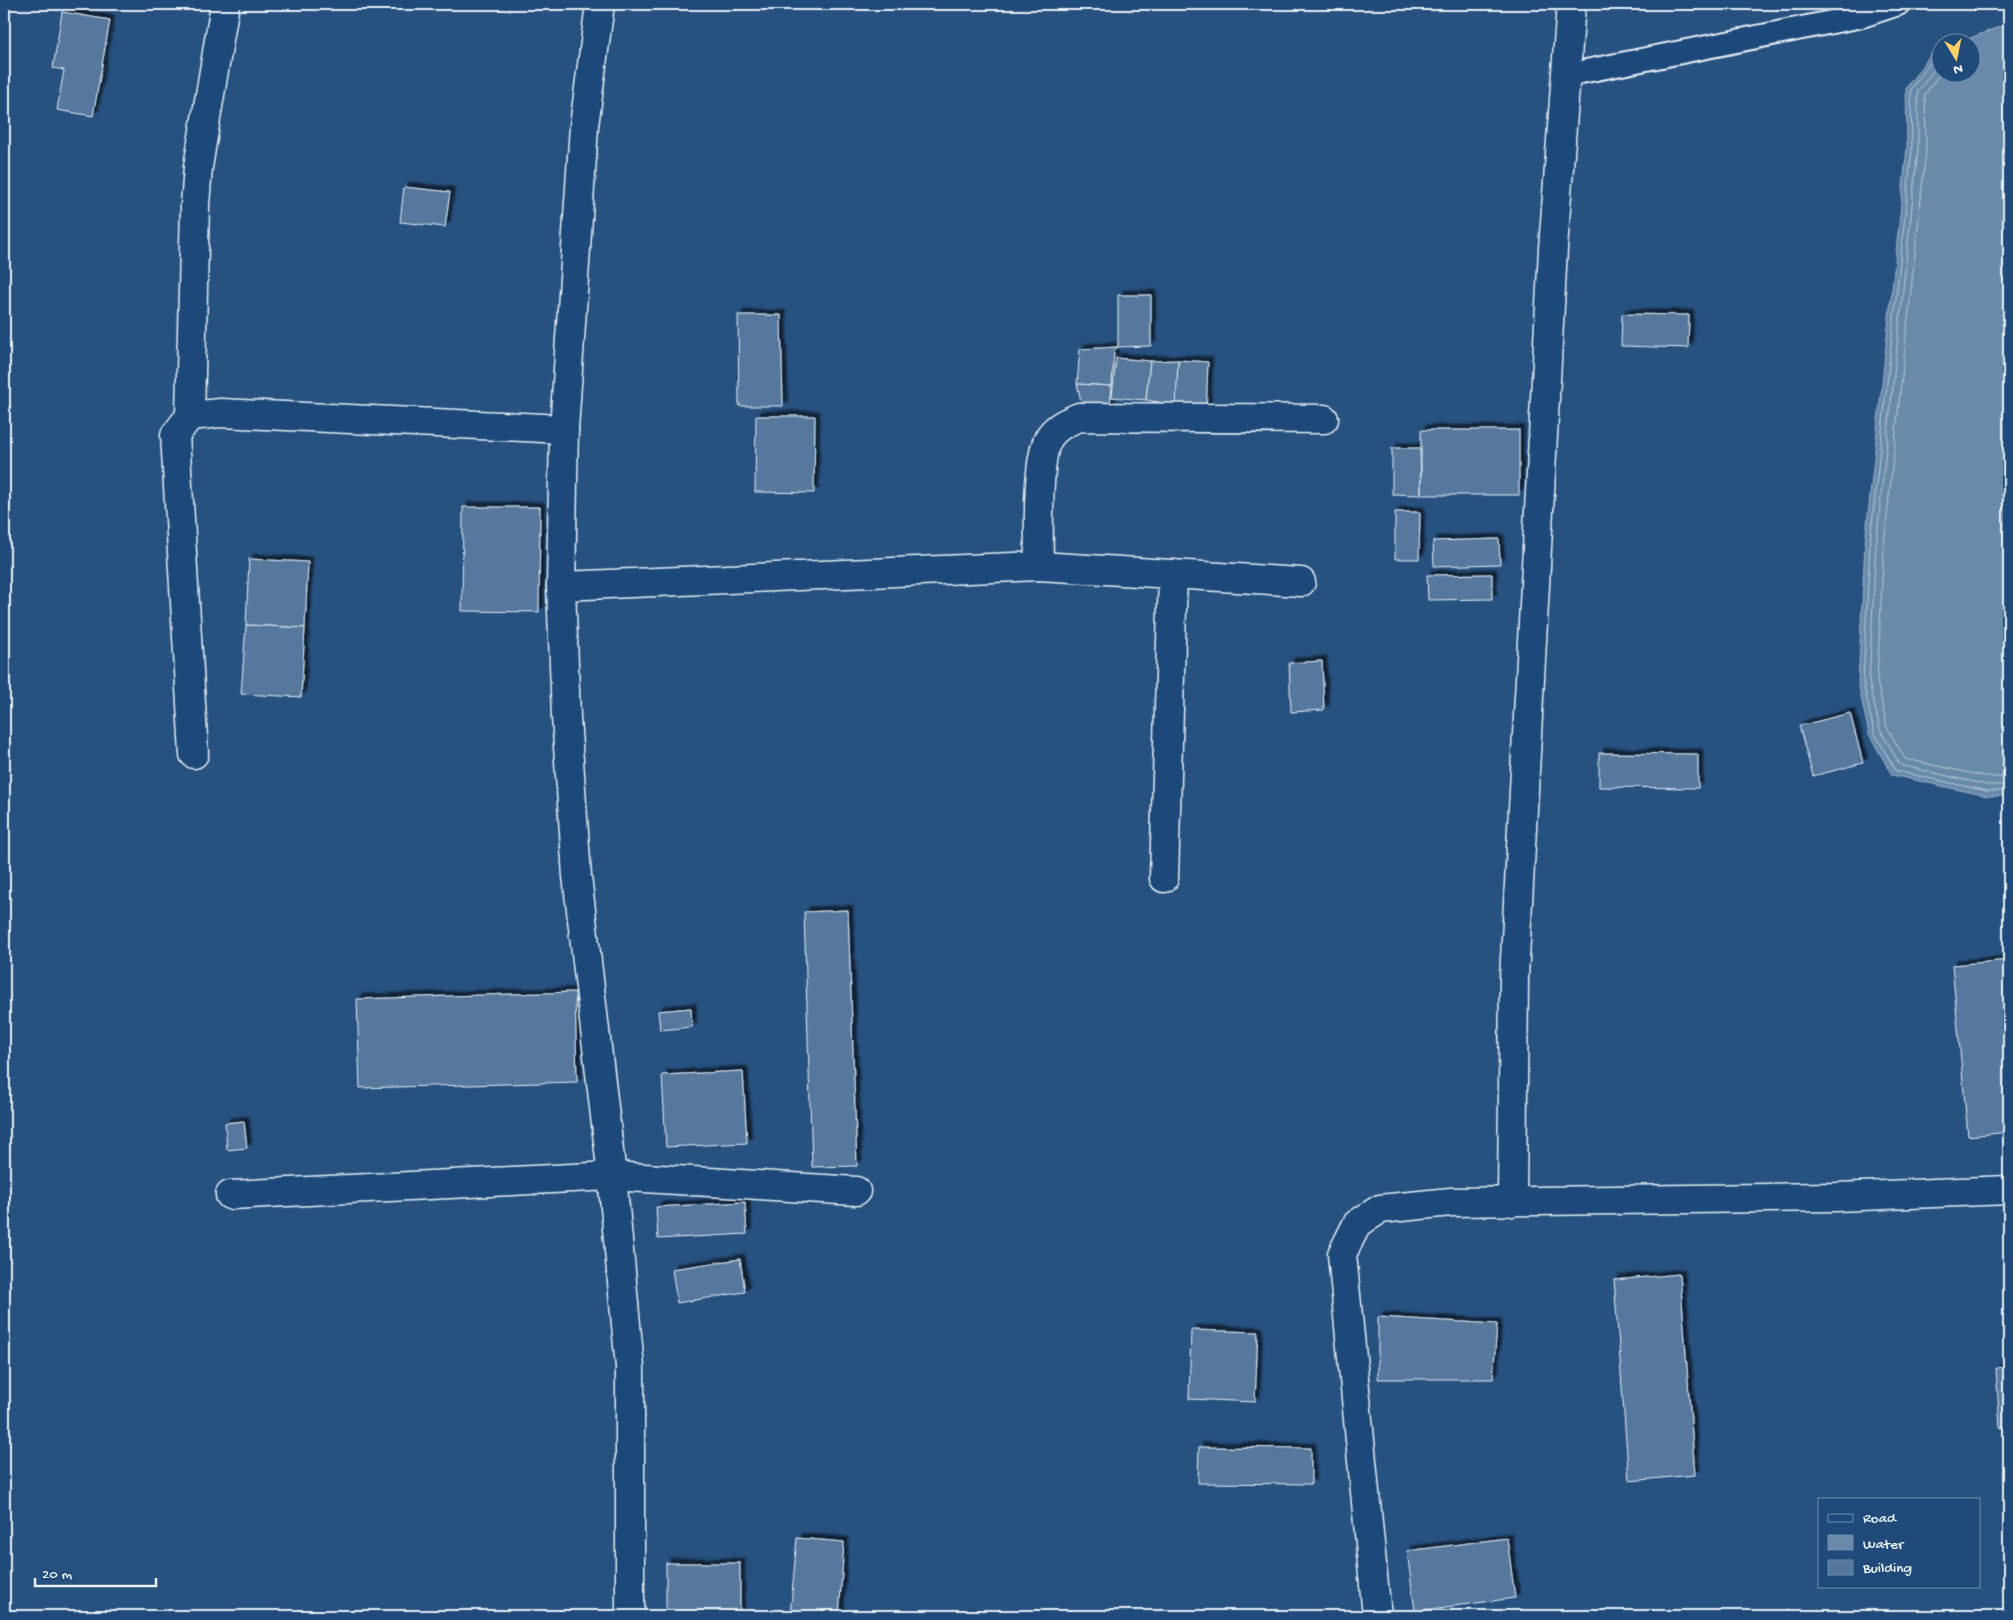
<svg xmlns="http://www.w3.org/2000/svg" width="2013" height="1620" viewBox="0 0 2013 1620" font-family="'Gochi Hand',sans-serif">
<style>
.water{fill:#6b8aaa;stroke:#9db3c9}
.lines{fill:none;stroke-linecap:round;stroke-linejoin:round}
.shore{stroke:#b6c8d9;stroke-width:1}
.building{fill:#57789d;stroke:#e8f1f8;filter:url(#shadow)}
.lane-casing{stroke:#e8f1f8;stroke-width:26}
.street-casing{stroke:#e8f1f8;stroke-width:31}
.lane{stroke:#1f4a7a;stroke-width:22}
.street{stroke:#1f4a7a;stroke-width:28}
</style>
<defs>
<filter id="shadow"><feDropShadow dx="4.5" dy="-4.5" stdDeviation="1" flood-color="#0009"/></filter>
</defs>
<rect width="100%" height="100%" fill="#27517f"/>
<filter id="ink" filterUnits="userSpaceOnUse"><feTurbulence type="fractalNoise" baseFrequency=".02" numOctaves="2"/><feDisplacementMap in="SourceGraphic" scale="10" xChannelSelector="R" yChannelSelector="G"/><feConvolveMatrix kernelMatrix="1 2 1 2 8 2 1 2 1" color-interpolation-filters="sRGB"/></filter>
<g filter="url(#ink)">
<path class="water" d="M2009 23V796H1987L1892 775 1869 734 1858 683 1865 543 1907 148 1906 88 1931 54 1940 50V72H1970V42H1960Z"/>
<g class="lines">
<g class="shore">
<path d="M1940 55 1934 58 1911 89 1912 149 1870 543 1863 682 1874 732 1896 771 1987 791H2009"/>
<path d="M1940 62 1918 91V149L1876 544 1869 682 1880 729 1900 765 1987 785H2009"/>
<path d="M1941 72 1925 94 1926 150 1884 544 1877 681 1887 727 1905 759 1988 777H2009"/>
</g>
</g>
<g class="building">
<path d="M62 12 110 20 93 116 57 110 64 70 53 68Z"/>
<path d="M404 187 450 192 445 227 400 222Z"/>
<path d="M1118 295H1151V346L1118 347Z"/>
<path d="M1622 314 1689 315 1688 348 1621 346Z"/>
<path d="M738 315H781L783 406H739Z"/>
<path d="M1118 347 1114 351 1112 386 1077 384 1080 349Z"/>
<path d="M1116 358 1150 361 1146 400 1112 397Z"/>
<path d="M1178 360 1208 362 1206 415 1175 414Z"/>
<path d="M1178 360 1176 405 1146 400 1150 361Z"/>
<path d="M1077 384 1112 386 1109 414 1083 410Z"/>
<path d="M756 416H815L814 493 755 492Z"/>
<rect x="1421" y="430" width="98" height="65"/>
<path d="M1392 448H1420L1421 495 1392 494Z"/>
<path d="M463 507H540L539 612 462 611Z"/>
<path d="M1395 512H1420L1419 559H1395Z"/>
<path d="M1499 539 1500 564 1434 566 1433 541Z"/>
<path d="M249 559 308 562 305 628 246 625Z"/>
<path d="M1492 574V599L1428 600 1427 575Z"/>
<path d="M246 625 305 628 301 697 241 694Z"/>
<path d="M1322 661 1324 710 1291 712 1289 663Z"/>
<path d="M1850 713 1863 763 1813 776 1799 726Z"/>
<path d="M1599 753 1698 754V788L1599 787Z"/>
<path d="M848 910 857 1166 812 1167 804 912Z"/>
<path d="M2009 960V1132L1968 1136 1952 965Z"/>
<path d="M575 992 577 1082 360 1088 357 999Z"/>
<path d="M691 1008 692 1027 660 1030 658 1011Z"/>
<path d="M743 1071 747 1143 666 1147 662 1075Z"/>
<path d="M244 1121 247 1148 227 1150 225 1123Z"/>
<path d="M745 1202 747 1234 658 1239 656 1207Z"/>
<path d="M740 1259 745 1292 677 1303 672 1269Z"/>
<path d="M1680 1274 1695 1475 1629 1481 1614 1280Z"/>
<path d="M1378 1317 1497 1324 1493 1379H1378Z"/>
<path d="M1191 1330 1258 1332 1255 1402 1189 1399Z"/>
<path d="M2009 1367V1427L2000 1428 1996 1368Z"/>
<path d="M1199 1447 1311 1448V1484L1198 1483Z"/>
<path d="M797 1538 844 1542 839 1616H790Z"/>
<path d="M1507 1538 1515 1598 1415 1611 1407 1551Z"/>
<rect x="666" y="1563" width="74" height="53"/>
</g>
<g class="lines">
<defs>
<path id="lane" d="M1566 75 1862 16 1898 4"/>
<g id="street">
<path d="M600 4 584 126 573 294 564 429 561 586 566 717 577 876 612 1176 630 1367V1616"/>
<path d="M190 416 195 205 198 167 225 4"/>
<path d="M1039 566 1301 582"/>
<path d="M561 586 1039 566C1039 541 1036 454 1050 436 1058 425 1068 422 1079 417L1324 419"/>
<path d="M194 754 175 435 190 416 221 413 564 429"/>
<path d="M1164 878 1173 574"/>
<path d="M230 1195 612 1176 856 1191"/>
<path d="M1512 1202 1514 977 1553 249 1571 4"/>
<path d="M1377 1616 1342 1254 1357 1224 1380 1209 1451 1202 1836 1197 2009 1190"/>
</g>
</defs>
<use href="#lane" class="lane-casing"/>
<use href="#street" class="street-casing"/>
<use href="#lane" class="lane"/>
<use href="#street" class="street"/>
</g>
</g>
<rect width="2013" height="1620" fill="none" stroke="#1f4a7a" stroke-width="20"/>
<rect x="10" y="10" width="1993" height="1600" fill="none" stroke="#e8f1f8" stroke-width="2" filter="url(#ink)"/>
<rect x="1818" y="1498" width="162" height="90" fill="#1f4a7a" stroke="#6f8dac"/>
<rect x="1828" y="1514" width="25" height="8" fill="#1f4a7a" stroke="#6f8dac"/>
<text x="1863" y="1522" font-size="15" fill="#e8f1f8">Road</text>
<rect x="1828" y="1535" width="25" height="15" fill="#6b8aaa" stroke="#6f8dac"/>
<text x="1863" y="1548" font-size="15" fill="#e8f1f8">Water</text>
<rect x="1828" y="1560" width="25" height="15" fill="#57789d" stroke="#6f8dac"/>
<text x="1863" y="1572" font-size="15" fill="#e8f1f8">Building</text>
<g transform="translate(1956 58) rotate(170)"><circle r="24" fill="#1f4a7a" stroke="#6f8dac"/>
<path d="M0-4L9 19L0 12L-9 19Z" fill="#ffd166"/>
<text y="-8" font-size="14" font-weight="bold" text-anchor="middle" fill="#e8f1f8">N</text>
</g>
<path d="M35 1578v8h121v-8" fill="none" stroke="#e8f1f8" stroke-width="2.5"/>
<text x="42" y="1578" font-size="15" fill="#e8f1f8" stroke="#1f4a7a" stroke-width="4" paint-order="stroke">20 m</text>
</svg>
